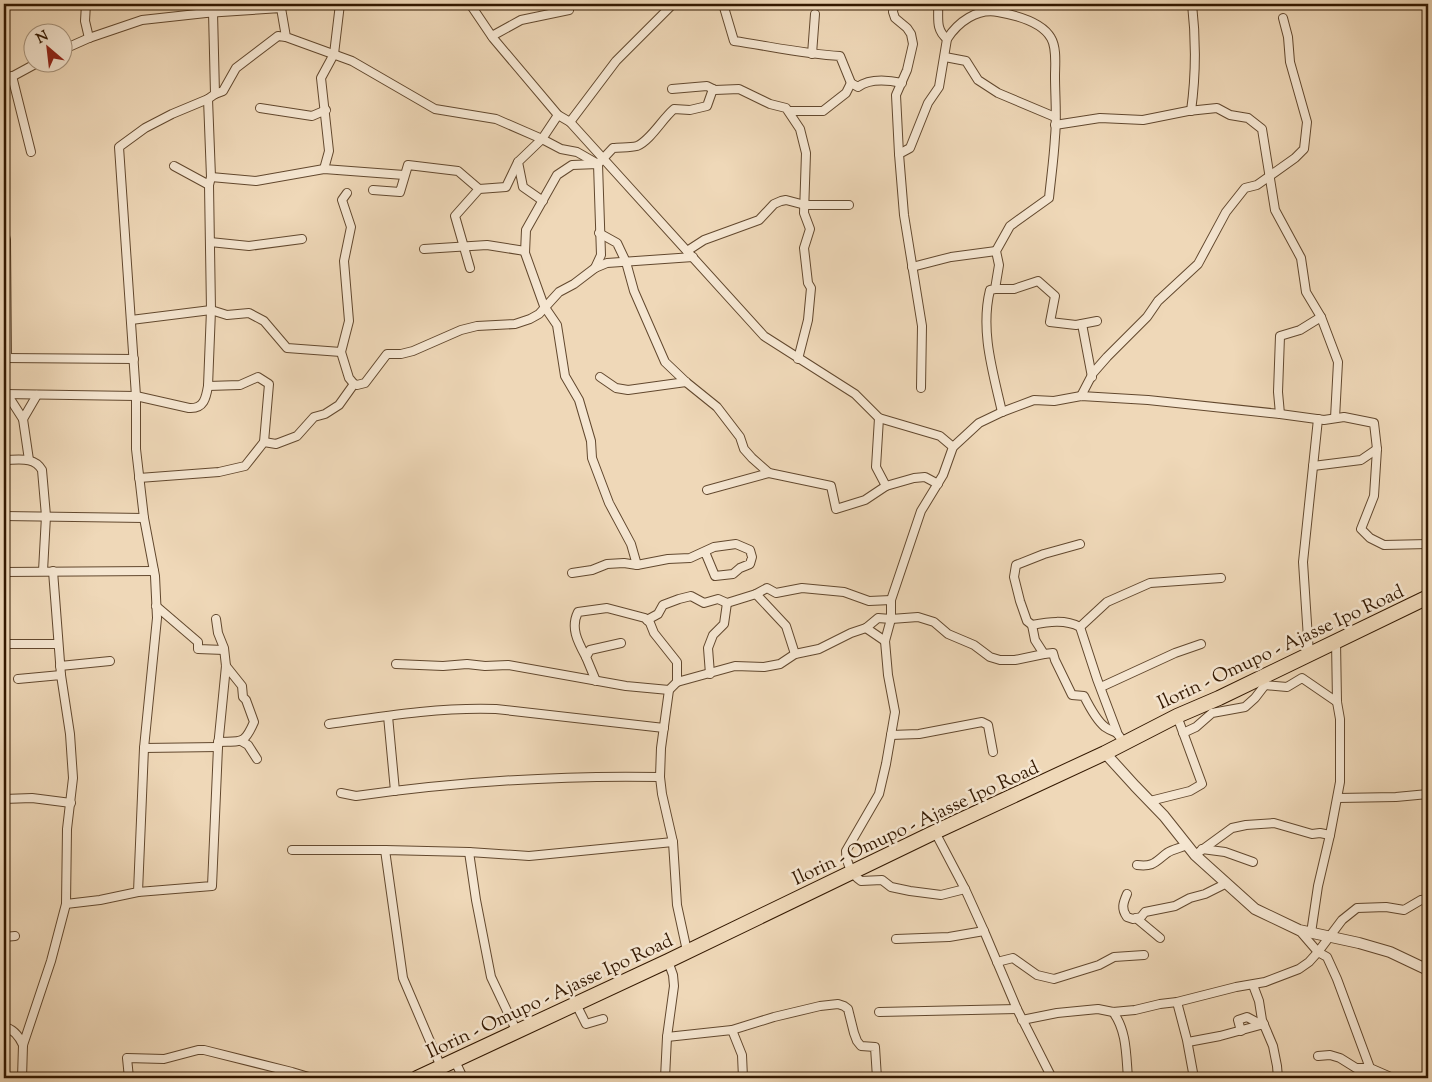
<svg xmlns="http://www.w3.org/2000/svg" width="1432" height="1082" viewBox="0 0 1432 1082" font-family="'Sorts Mill Goudy',serif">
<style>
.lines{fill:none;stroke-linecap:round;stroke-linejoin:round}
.minor-casing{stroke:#62482e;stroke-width:10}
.tertiary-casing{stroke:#62482e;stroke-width:12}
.trunk-casing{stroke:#331800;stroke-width:16}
.minor{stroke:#f5e6d1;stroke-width:8}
.tertiary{stroke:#f5e6d1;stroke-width:10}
.trunk{stroke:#efd8b8;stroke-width:14}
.labels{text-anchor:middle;stroke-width:5;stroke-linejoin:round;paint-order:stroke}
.street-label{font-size:19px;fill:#331800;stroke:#f5e6d1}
</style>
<rect width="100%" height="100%" fill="#efd8b8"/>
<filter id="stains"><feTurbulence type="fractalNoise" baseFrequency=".004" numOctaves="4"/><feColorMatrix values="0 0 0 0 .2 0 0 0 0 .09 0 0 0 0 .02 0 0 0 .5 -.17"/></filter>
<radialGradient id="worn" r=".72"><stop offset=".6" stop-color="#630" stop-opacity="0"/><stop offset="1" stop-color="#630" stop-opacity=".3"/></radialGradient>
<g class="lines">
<defs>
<g id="minor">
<path d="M86 4 85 21 89 38"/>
<path d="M470 4 493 38 558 115 570 122 764 336 855 394 879 418 940 436 953 447"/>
<path d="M723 4 734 41C769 46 804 54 840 56L851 83 858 87C870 78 888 80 902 83"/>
<path d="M894 4 893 12 895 18 907 28 911 34 913 44 907 70 896 95 899 154"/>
<path d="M938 4C939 18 935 29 947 39"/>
<path d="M492 36 521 20 569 10"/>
<path d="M62 50 89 38 142 20 206 13 281 8 286 37 352 61 435 109 496 119 542 139 561 149 577 152 598 164 613 148C620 147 630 148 637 146 651 140 662 119 674 109L690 110 707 106 713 89"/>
<path d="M812 54 815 14"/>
<path d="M945 57 966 61 978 80 998 93 1055 117"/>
<path d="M12 76 31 152"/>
<path d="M4 81 39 62"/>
<path d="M672 89 707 86 715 90 739 89 770 104 786 108 800 129 806 153 804 213 810 229 804 248 808 283 811 288 808 320 798 359"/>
<path d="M215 94 223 91 236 68 278 36 286 37"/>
<path d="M260 108 312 116 326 110"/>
<path d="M789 111H823L846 93 851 83"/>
<path d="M1191 111C1196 75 1196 39 1192 4"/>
<path d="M570 122 616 61 673 4"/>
<path d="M1055 125 1100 118 1143 120 1188 111 1217 108 1230 115 1248 118 1262 129 1275 210 1301 258 1306 292 1321 317 1338 362 1335 418"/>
<path d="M174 166 209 185 211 177 208 99 215 94 213 12"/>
<path d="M324 169 329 151 321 78 334 54 340 4"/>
<path d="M211 177 256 181 324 169 404 175"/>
<path d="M373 190 400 192 408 165 458 171 479 189"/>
<path d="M347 193 342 200 351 227 344 261 349 321 341 352 349 378 354 384"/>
<path d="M543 201 523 187 518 162 542 139 558 115"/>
<path d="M4 232 6 240 7 359"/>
<path d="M599 233 617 243 626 262 634 291 665 362 686 382 717 407 740 437 744 449 752 458 769 473 831 486 836 509 865 500 886 486 914 478 925 477 938 484"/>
<path d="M210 242 249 246 302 239"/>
<path d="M424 249 487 245 525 251"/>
<path d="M687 251 704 240 759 220 774 204 781 201 786 200 805 205H849"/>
<path d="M912 267 951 257 996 251"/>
<path d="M470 268 455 216 479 189 506 187 518 162"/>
<path d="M595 268 601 255 598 164 572 165 557 175 526 230 525 253 544 306 557 325 565 376 579 400 591 441 592 458 609 503 631 544 637 565"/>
<path d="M995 289H1014L1038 281 1055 296 1050 322 1076 325 1097 321"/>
<path d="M131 320 211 310 227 315 249 313 264 321 287 348 341 352"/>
<path d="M1082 324 1092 377"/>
<path d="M4 358 134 359"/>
<path d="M600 377 616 388 628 390 686 382"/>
<path d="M208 386 240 385 258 377 269 384 264 442"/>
<path d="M921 388 922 326 904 215 899 154 910 148 928 103 939 87 947 39C958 22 977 8 998 12 1015 15 1042 22 1051 38 1057 48 1055 65 1055 76 1055 96 1057 117 1055 137 1054 157 1051 178 1049 198L1010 226 996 251 999 265 995 289 990 290C980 331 993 372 1002 412"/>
<path d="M4 394 136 396 189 408C204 409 206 398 208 386L211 310 209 185"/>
<path d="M7 394 23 419"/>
<path d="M1081 396 1093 373 1107 357 1147 317 1158 301 1198 264 1226 212 1245 188 1257 185 1295 158 1304 149 1307 122 1290 62 1288 37 1283 18"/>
<path d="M1280 414 1278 392 1280 336 1300 330 1321 317"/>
<path d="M879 418 876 467 886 486"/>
<path d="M4 460C18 460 34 456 42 470L46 516 43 571"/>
<path d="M29 460 23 419 37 395"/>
<path d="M1313 466 1361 460 1377 449"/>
<path d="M139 478 219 472 245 466 264 442 276 444 297 436 314 417 325 414 339 405 354 384 357 385 365 383 387 354H401L413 351 461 330 477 326 515 324 530 319 539 314 559 292 574 284 595 268 607 263 693 257"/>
<path d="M707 490 769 473"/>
<path d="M4 516 144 518"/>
<path d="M1080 544 1044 554 1016 565 1014 577 1020 601 1027 621 1032 625 1035 640 1044 654 1053 653 1055 660 1072 695 1084 696C1089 706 1096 720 1105 727 1115 734 1115 728 1123 742"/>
<path d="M53 571 61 675"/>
<path d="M4 572 154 571"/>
<path d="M572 573 592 570 607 564 624 563 637 565 668 559 690 558 714 547 736 544 750 550 752 557 750 564 740 568 733 574 715 576 705 552"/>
<path d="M756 594 767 588 776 593 802 588 844 592 869 601 891 600"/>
<path d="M156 606 198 642V649L224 650"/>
<path d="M647 620 658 614 663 605 679 599 691 596 704 603 718 599 727 603 756 594 786 626 795 654"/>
<path d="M1032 625C1048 622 1065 619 1080 627L1097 679 1117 732"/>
<path d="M1080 627 1107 602 1150 583 1221 578"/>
<path d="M866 628 885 641"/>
<path d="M4 644H58"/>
<path d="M1309 654 1303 562 1318 419"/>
<path d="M586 657C578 642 570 628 578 612L607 608 645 618 650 623 654 633 677 662V682L669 690 661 748 660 777 662 794 673 842 677 905 687 951"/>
<path d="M396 664 443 666 467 664 485 666 508 665 626 686 669 690"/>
<path d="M60 666 110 661"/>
<path d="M710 674 708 648 713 635 724 624 727 603"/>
<path d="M18 679 61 675 70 734 73 778 67 829 66 904 51 961 23 1045 22 1078"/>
<path d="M1265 680V685L1287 687 1302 678 1337 702"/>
<path d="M596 681 586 657 590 650 621 643"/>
<path d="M677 682 735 666 764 667 780 664 795 654 819 649 851 633 866 628 878 618 891 619 918 617 934 622 948 634 974 645 990 657 1000 660H1015L1044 654"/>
<path d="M1101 687 1175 653 1201 644"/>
<path d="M388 716 395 791"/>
<path d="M329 724C385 716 440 707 496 709L664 728"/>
<path d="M1183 733 1196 727 1212 713 1245 707 1255 698 1265 685"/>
<path d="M891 735 919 734 982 722 988 725 993 752"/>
<path d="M241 741 248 745 257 759"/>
<path d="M218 742C242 741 244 745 254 722L246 700 243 697 242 686 226 666"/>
<path d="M144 748 218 747"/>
<path d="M341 793 356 796C457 782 559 775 660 777"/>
<path d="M1338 798 1396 797 1428 794"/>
<path d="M4 799 32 798 71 803"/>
<path d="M1150 801 1190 791 1202 784 1177 716"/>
<path d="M935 832 965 889 984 931 1017 1009 1052 1078"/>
<path d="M1330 835 1340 782V719L1337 702 1336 641"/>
<path d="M1202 849 1225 852 1253 862"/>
<path d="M292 850H385"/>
<path d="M469 852 476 900 491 977 517 1032"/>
<path d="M1195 855 1232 828 1246 825 1274 823 1312 834 1320 833 1330 835 1318 886 1311 933"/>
<path d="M1137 865C1154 867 1155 862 1167 853 1173 849 1181 848 1187 845"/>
<path d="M965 889 941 895 910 891 891 887 882 880 861 881C851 874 846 862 846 851L879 794 886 764 895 712 888 675 885 641 891 619V600L921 511 943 475 953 447 979 423 1002 412 1034 400 1054 401 1081 396 1148 400 1280 414 1324 420 1344 417 1374 423 1377 449 1374 496 1361 529 1370 538 1384 545 1428 544"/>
<path d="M138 892 212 886 218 747 226 666 224 648 218 633 216 619"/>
<path d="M1127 894C1123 903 1121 909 1127 917L1133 919 1141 917 1145 912 1175 906 1190 898 1205 894 1225 884"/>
<path d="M66 904 100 900 138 892 144 748 157 618 155 576 144 518 136 449V396L119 147 145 128 172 114 208 99"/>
<path d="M1136 918 1160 938"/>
<path d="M1299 930 1318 952 1342 920 1357 908 1386 907 1404 910 1421 900 1428 899"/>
<path d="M4 937 15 936"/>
<path d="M896 939 949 937 984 931"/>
<path d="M997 962 1013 958 1037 975 1054 979 1099 965 1114 957 1144 955"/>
<path d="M1253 985 1259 1001 1262 1020 1273 1046 1277 1066 1278 1078"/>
<path d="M1177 1002 1187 1040 1194 1078"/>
<path d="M576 1004 586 1024 603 1019"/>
<path d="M879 1012 1017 1009"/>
<path d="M1113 1012C1127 1031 1126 1055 1128 1078"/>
<path d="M1022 1020 1057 1013 1098 1009 1113 1012 1135 1010 1160 1004 1177 1002 1236 987 1265 982 1299 969 1309 962 1318 952 1327 957 1337 979 1370 1068 1393 1078"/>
<path d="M4 1027C14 1029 19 1036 23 1045"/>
<path d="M732 1030 774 1017 820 1006 838 1004 844 1006 848 1009 854 1033 857 1041 861 1046 875 1047 877 1078"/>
<path d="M1241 1031 1238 1020 1247 1017 1262 1025"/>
<path d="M667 1037 732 1030 742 1055 743 1078"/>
<path d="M1188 1042 1220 1036 1264 1024"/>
<path d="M1318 1056 1330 1055 1340 1058 1356 1068H1370"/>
<path d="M455 1061 463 1078"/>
<path d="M441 1067 403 978 385 850 469 852 529 856 673 842"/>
<path d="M129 1078 127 1058 164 1059 198 1050H204L292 1072 312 1078"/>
<path d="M665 1078 667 1037 674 986 673 975 668 961"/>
</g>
<path id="tertiary" d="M1105 753 1135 786 1164 816 1195 855 1255 909 1299 930 1359 943 1390 952 1428 970"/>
<path id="trunk" d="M417 1078 668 961 935 832 1105 753 1177 716 1219 698 1428 597"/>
</defs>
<use href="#minor" class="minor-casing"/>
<use href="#tertiary" class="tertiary-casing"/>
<use href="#trunk" class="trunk-casing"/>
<use href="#minor" class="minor"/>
<use href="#tertiary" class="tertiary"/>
<use href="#trunk" class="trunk"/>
</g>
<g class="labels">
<g class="street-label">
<text transform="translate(1280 646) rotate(-25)" y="7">Ilorin - Omupo - Ajasse Ipo Road</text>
<text transform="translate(915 822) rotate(-25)" y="7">Ilorin - Omupo - Ajasse Ipo Road</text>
<text transform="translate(549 995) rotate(-25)" y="7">Ilorin - Omupo - Ajasse Ipo Road</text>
</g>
</g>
<rect width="1432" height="1082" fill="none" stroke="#efd8b8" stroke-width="20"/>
<rect x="5" y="5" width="1422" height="1072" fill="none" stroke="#331800" stroke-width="2.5"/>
<rect x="10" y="10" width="1412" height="1062" fill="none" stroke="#331800"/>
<g transform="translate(48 48) rotate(332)"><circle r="24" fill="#f5e6d1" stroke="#a7947d"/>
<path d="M0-4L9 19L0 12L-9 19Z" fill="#8f2418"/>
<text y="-8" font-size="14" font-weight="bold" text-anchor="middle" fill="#331800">N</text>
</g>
<rect width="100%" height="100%" filter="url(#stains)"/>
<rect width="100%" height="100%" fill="url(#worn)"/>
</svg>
